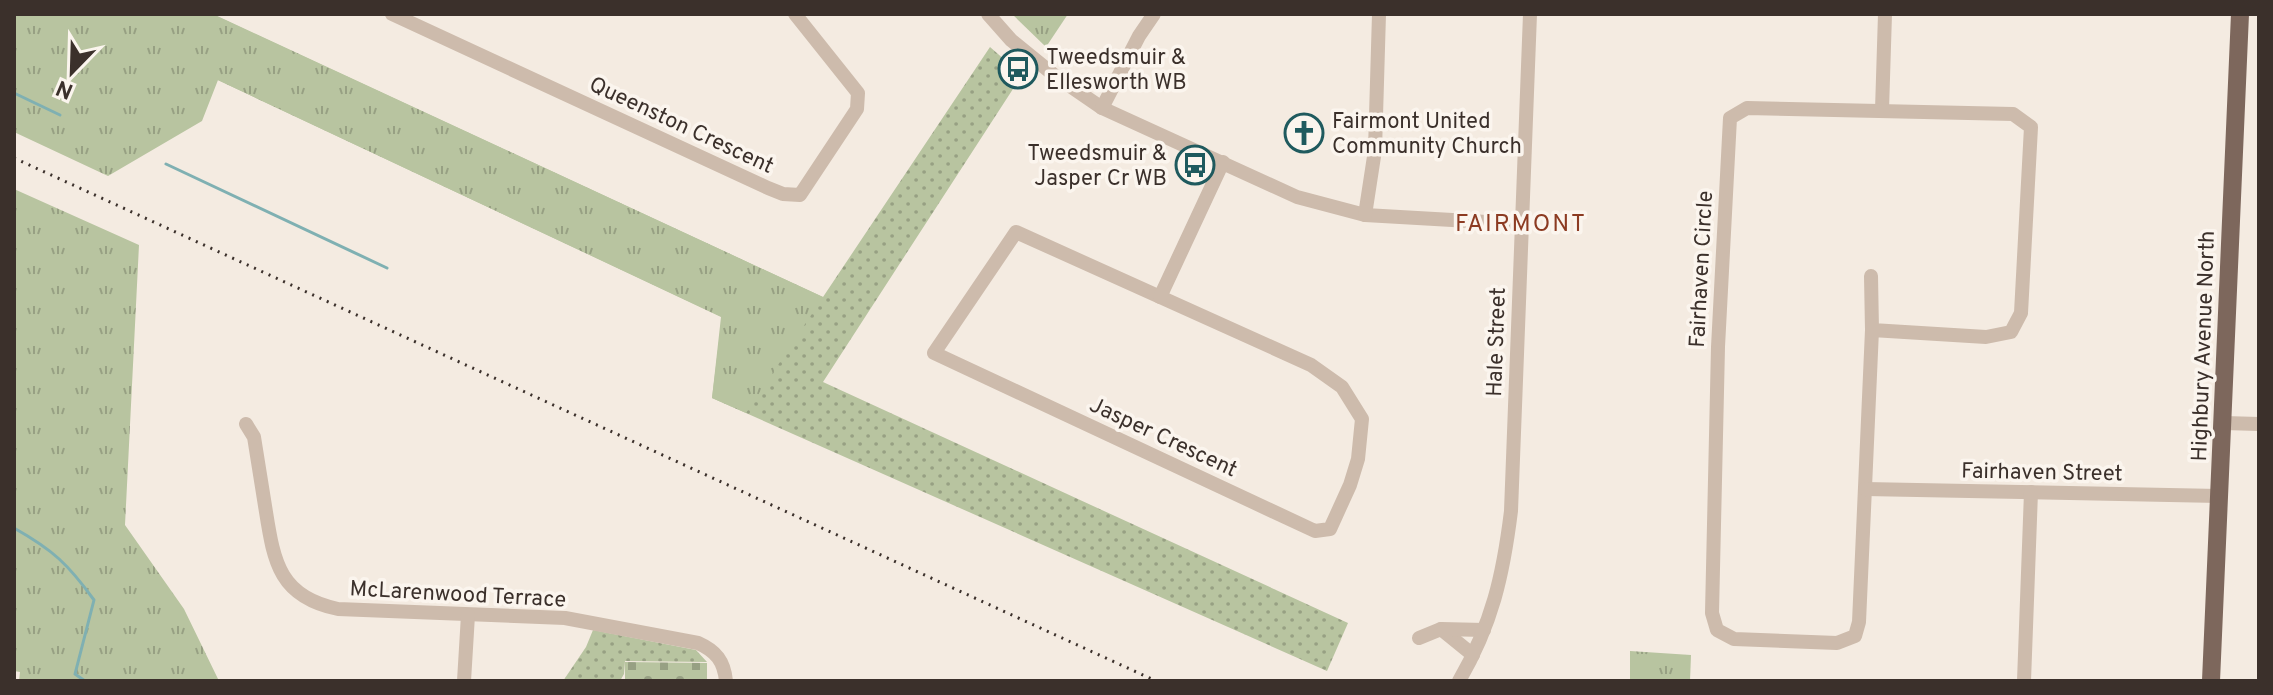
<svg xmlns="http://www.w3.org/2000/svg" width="2273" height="695" viewBox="0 0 2273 695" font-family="Overpass,sans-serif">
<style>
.grass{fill:url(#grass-dots)}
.cemetery{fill:url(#cemetery-stones)}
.park{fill:url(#park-tufts)}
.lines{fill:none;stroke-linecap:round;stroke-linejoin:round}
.stream{stroke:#7fb0b2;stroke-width:3}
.minor{stroke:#cdbbac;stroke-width:14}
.major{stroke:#7d675c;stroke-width:18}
.rail{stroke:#3b302b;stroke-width:3;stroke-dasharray:2 6;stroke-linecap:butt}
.labels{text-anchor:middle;stroke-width:7;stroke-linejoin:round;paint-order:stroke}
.poi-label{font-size:22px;fill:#3b302b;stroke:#fbf5ee;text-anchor:start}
.street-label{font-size:22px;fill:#3b302b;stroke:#fbf5ee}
.neighbourhood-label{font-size:24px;letter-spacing:2px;fill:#8c3b22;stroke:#fbf5ee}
</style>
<defs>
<pattern id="grass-dots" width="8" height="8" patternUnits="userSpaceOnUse" patternTransform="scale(2)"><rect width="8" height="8" fill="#b8c4a0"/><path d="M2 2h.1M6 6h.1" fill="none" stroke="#97a083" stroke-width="1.8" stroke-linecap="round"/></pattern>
<pattern id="cemetery-stones" width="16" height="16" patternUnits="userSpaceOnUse" patternTransform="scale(2)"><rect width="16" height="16" fill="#b8c4a0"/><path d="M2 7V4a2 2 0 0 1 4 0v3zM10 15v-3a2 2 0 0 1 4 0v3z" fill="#97a083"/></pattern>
<pattern id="park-tufts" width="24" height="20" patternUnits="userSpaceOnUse" patternTransform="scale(2)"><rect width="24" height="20" fill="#b8c4a0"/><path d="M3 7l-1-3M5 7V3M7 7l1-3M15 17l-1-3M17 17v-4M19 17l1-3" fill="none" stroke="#97a083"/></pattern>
</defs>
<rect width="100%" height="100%" fill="#f4ebe1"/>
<g class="grass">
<path d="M77 14H212L823 297 990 47 1022 75 823 382 1348 623 1327 671 712 398 722 317Z"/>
<path d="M593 630 696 650 707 662 625 661 624 674 620 681H563L586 647Z"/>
</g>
<path class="cemetery" d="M625 662 707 663V681H625Z"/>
<g class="park">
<path d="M14 14H213L823 297 746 413 712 398 721 317 218 80 202 121 108 176 14 132Z"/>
<path d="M1012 14H1068L1046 47Z"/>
<path d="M14 189 139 245 125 525 184 609 219 681H19L20 672 14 671Z"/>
<path d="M1630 651 1691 655 1690 681H1630Z"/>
</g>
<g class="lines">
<g class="stream">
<path d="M14 93 60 115"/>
<path d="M166 164 387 268"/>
<path d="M14 528C53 550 68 564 94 600L75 674 85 681"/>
</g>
<g class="minor">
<path d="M392 14 768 188 783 194 800 195 857 109 858 93 795 14"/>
<path d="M988 14 1011 40 1054 75 1102 108 1297 197 1365 215 1522 224"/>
<path d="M1102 108 1139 36 1154 14"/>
<path d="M1882 110 1885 14"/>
<path d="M1365 215 1375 150 1379 14"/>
<path d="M1016 232 1311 365 1342 387 1362 419 1358 459 1350 485 1330 529 1315 531 934 353Z"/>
<path d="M1871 276 1872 330 1859 622 1855 636 1837 643 1734 639 1717 630 1712 613 1718 347 1730 118 1747 108 2013 114 2031 127 2021 313 2011 332 1986 337 1872 330"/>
<path d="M1160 297 1223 162"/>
<path d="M2224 423 2259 424"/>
<path d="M246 424 254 437C258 462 262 487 266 512 274 563 280 597 338 609L565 618 698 643C716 651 724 661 726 681"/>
<path d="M1865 489 2219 496"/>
<path d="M1441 629 1473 655"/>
<path d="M1419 638 1441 629 1484 630"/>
<path d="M464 681 468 615"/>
<path d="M1459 681C1492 624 1503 576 1511 511L1530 14"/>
<path d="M2024 681 2031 492"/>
</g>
<path class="major" d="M2211 681 2240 14"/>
<path class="rail" d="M14 158 1156 681"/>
</g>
<defs>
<symbol id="bus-ring" viewBox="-11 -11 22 22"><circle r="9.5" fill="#fbf5ee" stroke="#1f5a5e" stroke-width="1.5"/><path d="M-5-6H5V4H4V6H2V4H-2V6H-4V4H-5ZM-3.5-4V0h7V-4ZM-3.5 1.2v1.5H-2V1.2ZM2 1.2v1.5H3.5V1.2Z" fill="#1f5a5e"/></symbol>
<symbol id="church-ring" viewBox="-11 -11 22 22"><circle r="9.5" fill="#fbf5ee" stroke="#1f5a5e" stroke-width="1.5"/><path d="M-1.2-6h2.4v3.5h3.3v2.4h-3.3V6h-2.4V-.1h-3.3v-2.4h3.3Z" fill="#1f5a5e"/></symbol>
</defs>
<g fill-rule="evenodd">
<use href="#bus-ring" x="996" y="47" width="44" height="44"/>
<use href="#church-ring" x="1282" y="111" width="44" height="44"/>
<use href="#bus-ring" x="1173" y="143" width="44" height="44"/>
</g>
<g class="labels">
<g class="poi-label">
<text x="1046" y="64">Tweedsmuir &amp;<tspan x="1046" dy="25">Ellesworth WB</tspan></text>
<text x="1332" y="128">Fairmont United<tspan x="1332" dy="25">Community Church</tspan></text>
<text x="1167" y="160" text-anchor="end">Tweedsmuir &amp;<tspan x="1167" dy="25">Jasper Cr WB</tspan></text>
</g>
<g class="street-label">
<text transform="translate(682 124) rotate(25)" y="8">Queenston Crescent</text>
<text transform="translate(1700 269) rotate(-87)" y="8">Fairhaven Circle</text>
<text transform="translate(1495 342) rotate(-88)" y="8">Hale Street</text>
<text transform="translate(2202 346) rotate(-88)" y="8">Highbury Avenue North</text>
<text transform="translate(1164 436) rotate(25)" y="8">Jasper Crescent</text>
<text transform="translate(2042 471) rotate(1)" y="8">Fairhaven Street</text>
<text transform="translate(458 593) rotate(3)" y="8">McLarenwood Terrace</text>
</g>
<g class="neighbourhood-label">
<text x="1521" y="231">FAIRMONT</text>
</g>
</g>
<rect width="2273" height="695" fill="none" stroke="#3b302b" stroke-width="32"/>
<g transform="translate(72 72) rotate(203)" stroke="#fbf5ee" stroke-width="6" paint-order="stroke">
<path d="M0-6L14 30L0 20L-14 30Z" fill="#3b302b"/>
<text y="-12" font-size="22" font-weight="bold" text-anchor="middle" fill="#3b302b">N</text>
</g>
</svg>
